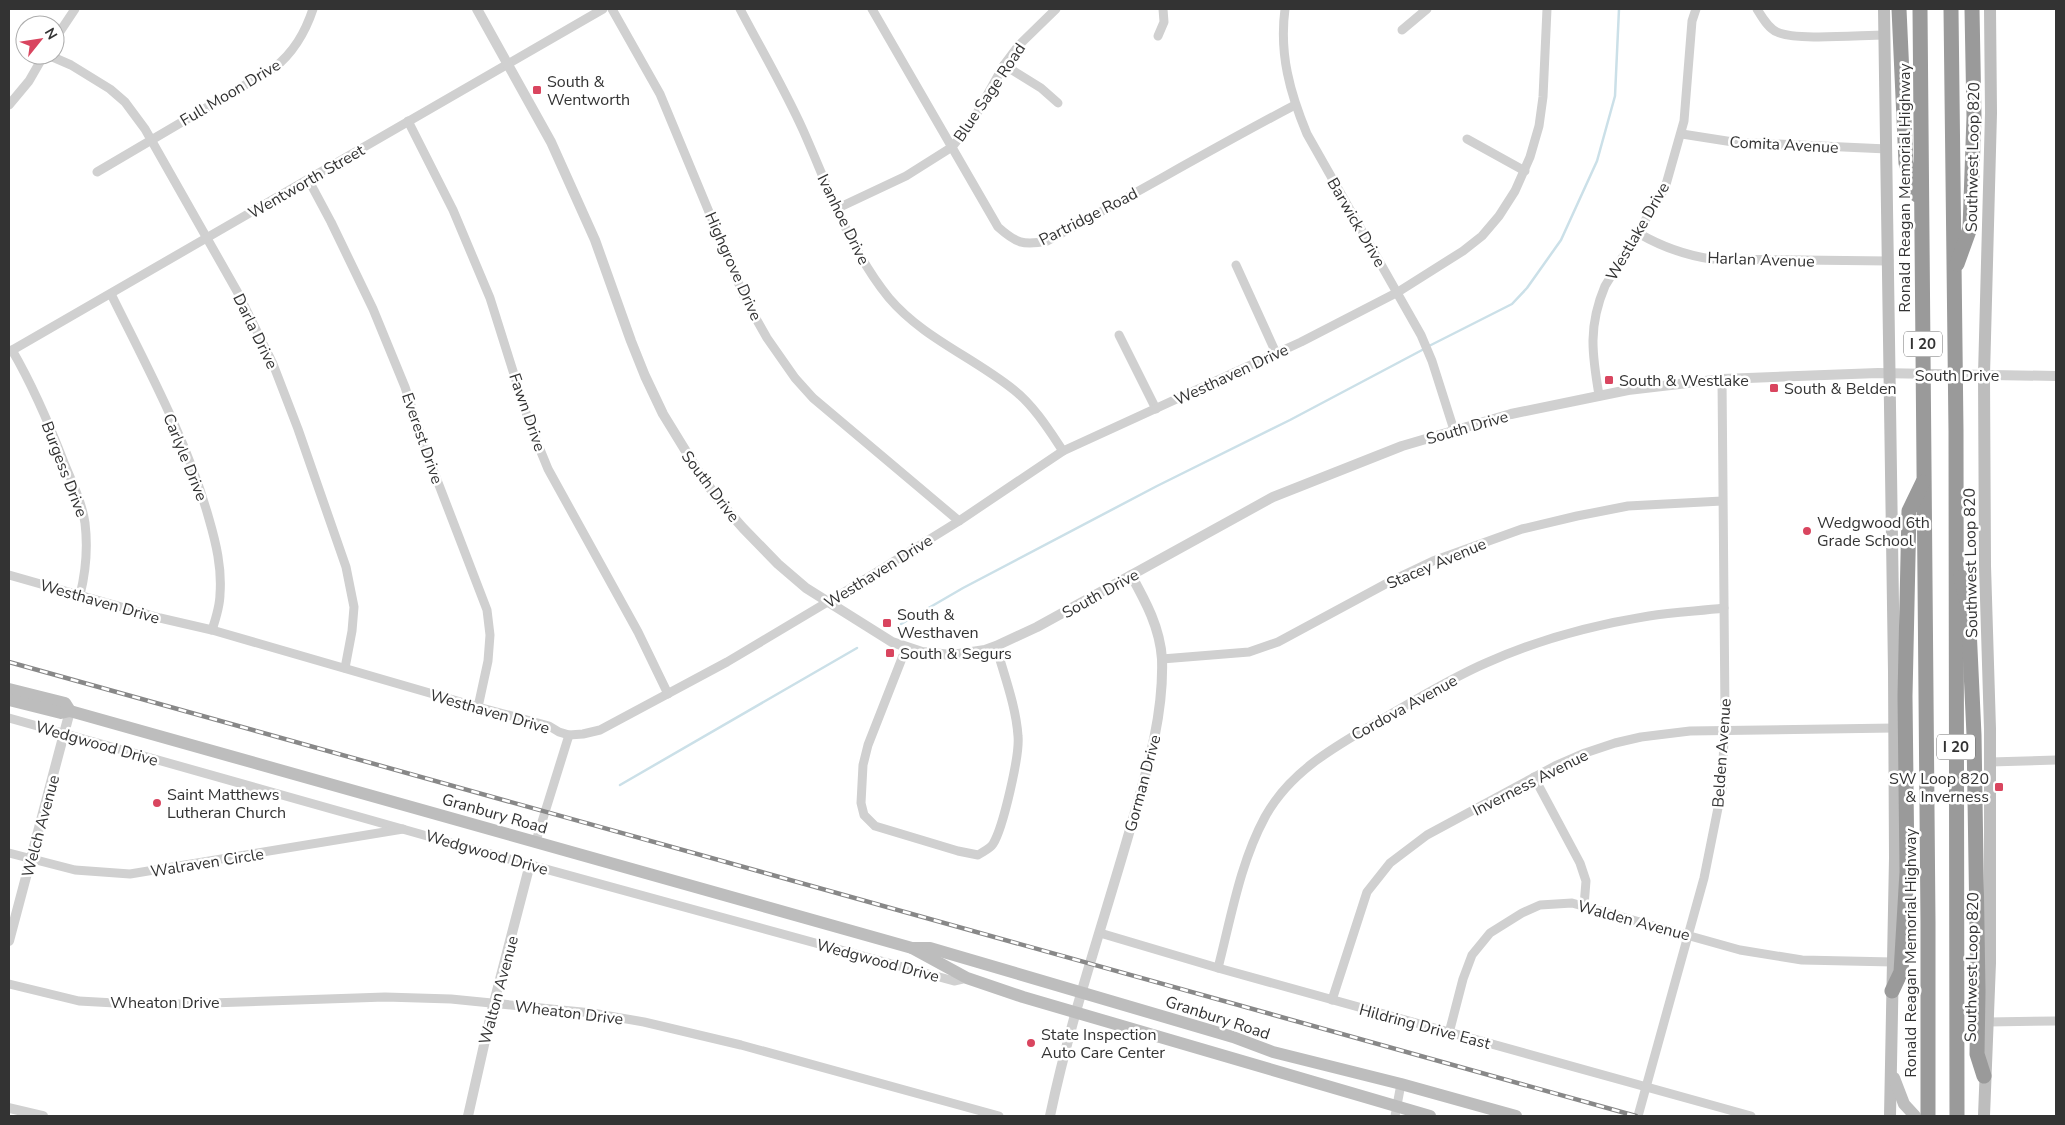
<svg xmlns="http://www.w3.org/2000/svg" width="2065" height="1125" viewBox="0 0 2065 1125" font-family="'Nunito Sans',sans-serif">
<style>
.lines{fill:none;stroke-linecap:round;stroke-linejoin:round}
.stream{stroke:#cbe0e8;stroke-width:2.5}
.minor{stroke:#d0d0d0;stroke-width:9}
.tertiary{stroke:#d0d0d0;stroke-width:10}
.secondary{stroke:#bdbdbd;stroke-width:12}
.motorway{stroke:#9a9a9a;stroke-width:15}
.rail-casing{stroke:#888;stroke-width:4.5}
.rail{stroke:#fff;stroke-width:2.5;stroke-dasharray:8;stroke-linecap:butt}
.poi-dot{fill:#d9455f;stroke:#fff;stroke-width:2}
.labels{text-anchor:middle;stroke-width:5;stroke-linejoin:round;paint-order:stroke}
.shield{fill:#fff;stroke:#707070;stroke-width:1}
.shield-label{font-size:15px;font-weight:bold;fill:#333}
.poi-label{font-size:16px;fill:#333;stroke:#fff;text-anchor:start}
.street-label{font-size:16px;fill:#333;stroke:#fff}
</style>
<rect width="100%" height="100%" fill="#fff"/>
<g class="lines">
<g class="stream">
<path d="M1429 346 1512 304 1527 288 1561 240 1597 161 1615 96 1619 9"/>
<path d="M901 624 963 588 1157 486 1290 420 1424 349"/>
<path d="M620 785 857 648"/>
</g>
<g class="minor">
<path d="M612 9 660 94 746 301 767 338 795 378 813 398 959 521"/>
<path d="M740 9C761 49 784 88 803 130 828 186 849 249 889 298 923 338 973 357 1014 390 1034 406 1049 430 1063 451"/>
<path d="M872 9 998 227C1016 243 1023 246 1047 241 1130 197 1211 149 1295 105"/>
<path d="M1285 9C1279 54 1290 93 1307 134L1421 335 1432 361 1454 430"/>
<path d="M1757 9C1762 17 1768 28 1777 32 1797 41 1860 35 1885 35"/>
<path d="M1402 30 1427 9"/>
<path d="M1158 36 1164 22 1163 9"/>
<path d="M55 39 75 9"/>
<path d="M48 55 71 65 110 89 125 102 145 129 238 293 273 364 298 429 346 567 354 607 352 631 345 668"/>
<path d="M1004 65 1041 88 1058 103"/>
<path d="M9 105 29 81 44 55"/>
<path d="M408 121 453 210 490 298 530 425 548 469 638 632 668 694"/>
<path d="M1682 134 1733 142 1887 149"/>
<path d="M1467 139 1525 171"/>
<path d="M97 172 274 68C294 52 305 33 313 9"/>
<path d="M308 179 331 222 373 309 405 387 424 446 487 610 490 635 488 661 478 707"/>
<path d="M838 208 906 176 952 147 972 122 1004 65 1019 45 1056 9"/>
<path d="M1638 233C1662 247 1684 255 1711 259L1889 261"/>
<path d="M1236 265 1276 353"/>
<path d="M111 294C147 367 187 440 209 519 216 543 222 568 220 594 220 606 216 618 212 630"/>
<path d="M1119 335 1156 409"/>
<path d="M12 350C33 386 50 426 65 465 73 484 82 503 85 523 88 548 86 571 80 595"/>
<path d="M9 352 603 9"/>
<path d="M1599 395C1592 354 1588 326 1605 286L1665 188 1684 121 1692 21 1696 9"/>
<path d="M9 575 160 618 212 630 478 707 549 726 559 732 569 735 583 734 600 730 727 662 841 594 959 521 1063 451 1301 342 1398 292 1463 251 1482 236 1499 216 1515 191 1530 157 1539 126 1543 97 1547 9"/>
<path d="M906 648 868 745 863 765 861 803 864 815 875 826 958 851 978 855C982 852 990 849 993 844 1003 828 1020 755 1018 736 1016 706 1004 675 996 646"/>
<path d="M1162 659 1249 652 1278 642 1393 580 1433 561 1522 529 1577 516 1628 506 1722 501"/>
<path d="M9 718 498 856 954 981 967 978"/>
<path d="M1990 762 2056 760"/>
<path d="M1534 777 1580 863 1586 881 1584 906"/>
<path d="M536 841 569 735"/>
<path d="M9 853 75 870 130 874 403 829"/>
<path d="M1100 933 1218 968 1751 1116"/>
<path d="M1218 968C1231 918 1240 863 1265 817 1290 771 1336 746 1379 721 1414 701 1449 679 1486 663 1537 640 1593 625 1649 616 1674 612 1699 611 1724 608"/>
<path d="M9 984 79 1001 151 1005 385 997 451 999 592 1013 644 1022 741 1045 999 1116"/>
<path d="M1332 1000 1367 892 1390 863 1427 835 1555 766 1585 753 1615 743 1641 737 1690 731 1894 728"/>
<path d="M1987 1022 2056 1021"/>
<path d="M1449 1033 1463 979 1472 955 1490 933 1522 913 1540 905 1572 903 1740 950 1802 960 1893 962"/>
<path d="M1395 1116 1401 1084"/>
<path d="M1638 1116 1704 878 1722 788 1725 714 1722 379"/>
</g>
<g class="tertiary">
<path d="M477 9 551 142 595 240 631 341 645 376 663 414 698 471 720 502 743 528 778 564 806 588 892 642 922 652 952 655 985 650 996 646 1037 627 1273 497 1402 446 1511 414 1628 390 1722 379 1878 373 2056 376"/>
<path d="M9 941 70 711"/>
<path d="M9 1108 43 1116"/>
<path d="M468 1116 491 1014 530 864"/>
<path d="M1050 1116C1070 1020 1102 927 1129 833 1145 776 1164 719 1162 659 1160 628 1146 602 1131 575"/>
</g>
<g class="secondary">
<path d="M1884 9 1894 671 1895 858 1890 1116"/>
<path d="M9 689 65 703 70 711"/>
<path d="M9 700 61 713 70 711 912 948H930L1233 1037 1273 1052 1401 1084 1516 1116"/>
<path d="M912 948 967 978 1023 997 1430 1116"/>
<path d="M1894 1078 1904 1104 1915 1116"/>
<path d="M1984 1116 1990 963V729L1985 566 1984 375 1991 113 1990 9"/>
</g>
<g class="motorway">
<path d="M1899 9 1906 163 1917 195"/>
<path d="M1920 9 1928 923V1116"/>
<path d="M1951 9 1956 431 1957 1116"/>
<path d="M1957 264 1970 228 1974 117 1972 9"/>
<path d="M1961 577 1968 606 1974 735 1978 991 1977 1054 1984 1076"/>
<path d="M1892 991 1901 972 1907 872 1905 696 1909 511 1923 482"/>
</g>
<defs>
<path id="rail" d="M9 662 1636 1116"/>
</defs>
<use href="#rail" class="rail-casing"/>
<use href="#rail" class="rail"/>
</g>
<g class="poi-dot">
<rect x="532" y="85" width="10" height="10" rx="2.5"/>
<rect x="1604" y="375" width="10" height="10" rx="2.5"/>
<rect x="1769" y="383" width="10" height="10" rx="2.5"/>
<circle cx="1807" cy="531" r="5"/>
<rect x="882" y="618" width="10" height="10" rx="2.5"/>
<rect x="885" y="648" width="10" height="10" rx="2.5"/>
<rect x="1994" y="782" width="10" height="10" rx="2.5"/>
<circle cx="157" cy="803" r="5"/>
<circle cx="1031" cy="1043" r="5"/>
</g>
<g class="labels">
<g class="shield">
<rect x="1904" y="331.5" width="38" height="25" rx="4"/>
<rect x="1937" y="734.5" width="38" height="25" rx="4"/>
</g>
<g class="shield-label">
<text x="1923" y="349">I 20</text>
<text x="1956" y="752">I 20</text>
</g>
<g class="poi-label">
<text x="547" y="87">South &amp;<tspan x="547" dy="18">Wentworth</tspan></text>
<text x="1619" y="386">South &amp; Westlake</text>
<text x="1784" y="394">South &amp; Belden</text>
<text x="1817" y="528">Wedgwood 6th<tspan x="1817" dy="18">Grade School</tspan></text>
<text x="897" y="620">South &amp;<tspan x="897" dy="18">Westhaven</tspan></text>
<text x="900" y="659">South &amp; Segurs</text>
<text x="1989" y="784" text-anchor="end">SW Loop 820<tspan x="1989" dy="18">&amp; Inverness</tspan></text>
<text x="167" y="800">Saint Matthews<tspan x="167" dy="18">Lutheran Church</tspan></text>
<text x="1041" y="1040">State Inspection<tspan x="1041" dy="18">Auto Care Center</tspan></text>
</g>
<g class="street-label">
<text transform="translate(230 92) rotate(-31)" y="6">Full Moon Drive</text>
<text transform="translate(989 92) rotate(-56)" y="6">Blue Sage Road</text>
<text transform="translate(1784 144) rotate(3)" y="6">Comita Avenue</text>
<text transform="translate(1972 157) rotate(-89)" y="6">Southwest Loop 820</text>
<text transform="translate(306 181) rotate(-30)" y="6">Wentworth Street</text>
<text transform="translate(1904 188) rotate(-90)" y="6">Ronald Reagan Memorial Highway</text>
<text transform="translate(1088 216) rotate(-27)" y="6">Partridge Road</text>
<text transform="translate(844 219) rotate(64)" y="6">Ivanhoe Drive</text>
<text transform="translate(1357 222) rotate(60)" y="6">Barwick Drive</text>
<text transform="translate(1637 231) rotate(-60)" y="6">Westlake Drive</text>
<text transform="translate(1761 259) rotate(2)" y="6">Harlan Avenue</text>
<text transform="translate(734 266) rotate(66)" y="6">Highgrove Drive</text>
<text transform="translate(256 331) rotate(64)" y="6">Darla Drive</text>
<text transform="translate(1231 374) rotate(-25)" y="6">Westhaven Drive</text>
<text x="1957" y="381">South Drive</text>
<text transform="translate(528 412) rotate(71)" y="6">Fawn Drive</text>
<text transform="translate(1467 427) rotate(-16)" y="6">South Drive</text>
<text transform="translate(423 438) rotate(71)" y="6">Everest Drive</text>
<text transform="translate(186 457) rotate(68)" y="6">Carlyle Drive</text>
<text transform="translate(65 469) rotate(69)" y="6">Burgess Drive</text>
<text transform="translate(711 486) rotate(53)" y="6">South Drive</text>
<text transform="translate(1436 563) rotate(-23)" y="6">Stacey Avenue</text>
<text transform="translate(1970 563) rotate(-91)" y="6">Southwest Loop 820</text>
<text transform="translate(878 571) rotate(-32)" y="6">Westhaven Drive</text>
<text transform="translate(1100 593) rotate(-29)" y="6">South Drive</text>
<text transform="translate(100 601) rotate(16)" y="6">Westhaven Drive</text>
<text transform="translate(1404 707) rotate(-29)" y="6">Cordova Avenue</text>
<text transform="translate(490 711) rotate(16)" y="6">Westhaven Drive</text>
<text transform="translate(97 743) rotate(16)" y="6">Wedgwood Drive</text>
<text transform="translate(1721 753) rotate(-86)" y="6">Belden Avenue</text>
<text transform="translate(1530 782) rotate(-27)" y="6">Inverness Avenue</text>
<text transform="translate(1142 783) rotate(-75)" y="6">Gorman Drive</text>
<text transform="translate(495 813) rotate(16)" y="6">Granbury Road</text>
<text transform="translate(40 826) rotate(-75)" y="6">Welch Avenue</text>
<text transform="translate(487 852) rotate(16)" y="6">Wedgwood Drive</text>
<text transform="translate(207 862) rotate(-9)" y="6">Walraven Circle</text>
<text transform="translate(1634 920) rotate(15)" y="6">Walden Avenue</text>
<text transform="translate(1910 953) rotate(-90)" y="6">Ronald Reagan Memorial Highway</text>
<text transform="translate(878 960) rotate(15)" y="6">Wedgwood Drive</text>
<text transform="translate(1971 967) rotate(-89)" y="6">Southwest Loop 820</text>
<text transform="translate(498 990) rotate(-75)" y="6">Walton Avenue</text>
<text x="165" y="1008">Wheaton Drive</text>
<text transform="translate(569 1012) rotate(7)" y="6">Wheaton Drive</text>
<text transform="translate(1218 1017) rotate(18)" y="6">Granbury Road</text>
<text transform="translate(1425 1026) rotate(15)" y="6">Hildring Drive East</text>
</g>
</g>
<rect width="2065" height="1125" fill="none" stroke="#333333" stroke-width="20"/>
<g transform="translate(40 40) rotate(60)"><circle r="24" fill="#ffffff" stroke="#adadad"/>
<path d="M0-4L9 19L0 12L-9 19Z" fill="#d9455f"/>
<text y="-8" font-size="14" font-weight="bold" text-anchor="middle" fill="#333333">N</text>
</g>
</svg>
